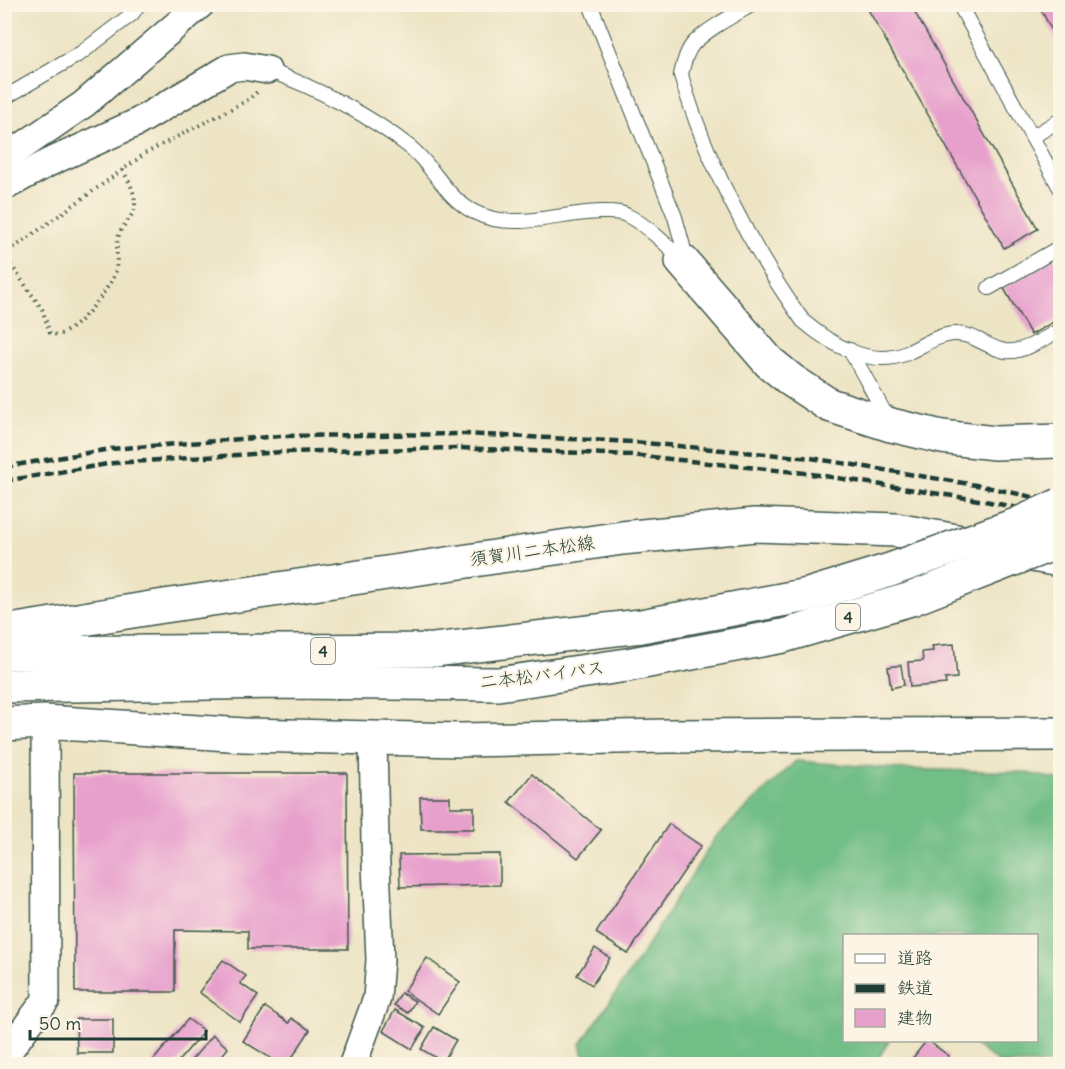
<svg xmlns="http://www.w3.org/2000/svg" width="1065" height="1069" viewBox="0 0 1065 1069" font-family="Delius,'Klee One',sans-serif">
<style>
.forest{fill:#72be87;stroke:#487e5e;stroke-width:1.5}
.building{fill:#e79fcc}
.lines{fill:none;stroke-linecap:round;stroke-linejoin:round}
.service-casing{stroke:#3e564a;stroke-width:16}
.minor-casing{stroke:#3e564a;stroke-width:30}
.tertiary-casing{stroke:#3e564a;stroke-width:36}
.secondary-casing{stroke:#3e564a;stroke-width:36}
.trunk-casing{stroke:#3e564a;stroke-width:36}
.path{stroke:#3e564a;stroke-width:4;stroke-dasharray:1.5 4.5;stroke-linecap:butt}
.service{stroke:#fff;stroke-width:14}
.minor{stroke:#fff;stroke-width:27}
.tertiary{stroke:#fff;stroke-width:33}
.secondary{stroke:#fff;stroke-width:33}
.trunk{stroke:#fff;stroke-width:33}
.rail{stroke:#1f3d34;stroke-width:4.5;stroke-dasharray:9 4.5;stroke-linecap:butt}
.trunk-bridge-casing{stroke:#3e564a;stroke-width:36;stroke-linecap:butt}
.trunk-bridge{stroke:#fff;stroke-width:33}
.labels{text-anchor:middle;stroke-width:4.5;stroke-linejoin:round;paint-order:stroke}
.shield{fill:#fcf5e5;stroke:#617469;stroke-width:1.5}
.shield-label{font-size:16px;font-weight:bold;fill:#1f3d34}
.street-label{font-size:18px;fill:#1f3d34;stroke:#fcf5e5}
</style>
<rect width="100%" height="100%" fill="#fcf5e5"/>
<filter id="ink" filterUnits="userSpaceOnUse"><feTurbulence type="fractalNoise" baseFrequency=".0167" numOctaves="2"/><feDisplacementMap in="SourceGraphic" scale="12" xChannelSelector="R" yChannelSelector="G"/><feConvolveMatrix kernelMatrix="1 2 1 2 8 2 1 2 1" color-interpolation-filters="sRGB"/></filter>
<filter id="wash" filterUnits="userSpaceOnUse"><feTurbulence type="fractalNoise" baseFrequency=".008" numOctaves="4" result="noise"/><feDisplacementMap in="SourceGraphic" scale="24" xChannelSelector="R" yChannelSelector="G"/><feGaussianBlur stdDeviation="1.35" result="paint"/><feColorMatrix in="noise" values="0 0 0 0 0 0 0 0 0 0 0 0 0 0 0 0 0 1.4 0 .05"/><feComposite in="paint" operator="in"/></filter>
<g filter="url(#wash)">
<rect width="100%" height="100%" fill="#ede4c4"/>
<path class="forest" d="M796 761 899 769 1022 772 1060 780V1064H1001L969 1041 1036 1040V936H844V1040L889 1041 875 1064H586L581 1044 637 962 715 838Z"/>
<g id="blocks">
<g class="building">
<path d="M865 4H910L1038 229 1004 248Z"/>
<path d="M1038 4H1060V46Z"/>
<path d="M1054 257 1060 268V318L1031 335 1003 287Z"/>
<path d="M954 644 957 678 945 679 946 684 910 687 908 662 923 661 922 652 933 651 932 646Z"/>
<path d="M901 665 904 685 891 688 888 667Z"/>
<path d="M74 773H347L348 949H248V931L175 930V992H75Z"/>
<path d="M532 774 601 830 578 858 509 802Z"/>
<path d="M420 797H450V807H474V829H421Z"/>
<path d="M669 824 701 846 628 954 596 933Z"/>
<path d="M500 854V885L400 887 399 855Z"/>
<path d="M595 948 610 958 592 985 577 975Z"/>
<path d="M427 958 460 982 438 1014 404 991Z"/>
<path d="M223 960 246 976 240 983 258 996 240 1022 199 992Z"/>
<path d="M401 993 415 1001 408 1013 394 1005Z"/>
<path d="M265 1007 289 1023 291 1018 310 1030 288 1064H280L243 1041Z"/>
<path d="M395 1010 425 1028 412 1049 383 1031Z"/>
<path d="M76 1019H113V1053H77Z"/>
<path d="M188 1019 204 1031 176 1064H153L151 1063Z"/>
<path d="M434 1027 456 1040 443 1062 421 1049Z"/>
<path d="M213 1035 228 1048 215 1064H188Z"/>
<path d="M927 1040 949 1056 943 1064H908Z"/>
<path d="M303 1059 318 1064H301Z"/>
</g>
</g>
</g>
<g filter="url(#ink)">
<use href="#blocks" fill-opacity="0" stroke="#3e564a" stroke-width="1.5"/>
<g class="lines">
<defs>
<g id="service">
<path d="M590 4 675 217 683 246 682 261"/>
<path d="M753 4C734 15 707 29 693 44 686 52 683 65 681 75 705 159 752 250 803 321 830 344 871 369 907 353 922 346 937 335 954 334 974 333 987 348 1005 351 1024 353 1045 338 1060 330"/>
<path d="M959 4 1060 188"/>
<path d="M267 70C315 87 371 116 411 148 434 167 446 198 474 212 512 232 559 213 600 212 608 212 619 211 626 215 644 223 670 247 682 261"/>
<path d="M4 98 81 53 132 14 139 4"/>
<path d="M1032 137 1060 120"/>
<path d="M989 288 1060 247"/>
<path d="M850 350 888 419"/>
</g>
<g id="minor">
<path d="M4 159 84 104 201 4"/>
<path d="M4 187 48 163 136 123 229 68 244 66 267 70"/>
<path d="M4 1057 46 1000 45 722"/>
<path d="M353 1064 377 998 380 960 375 841 373 738"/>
</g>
<path id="tertiary" d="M682 261 769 362 791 380 829 405 891 425 942 437 995 443 1060 441"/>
<g id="secondary">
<path d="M4 632 151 608 622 538 755 525 896 530 1060 560"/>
<path d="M4 724 45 722 244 735 460 740 668 736 1060 734"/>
</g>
<g id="trunk">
<path d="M4 653 434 650 641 626"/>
<path d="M4 686 285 682 498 684 627 665"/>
</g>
</defs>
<use href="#service" class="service-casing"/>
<use href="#minor" class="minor-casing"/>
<use href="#tertiary" class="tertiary-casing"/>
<use href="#secondary" class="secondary-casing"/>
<use href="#trunk" class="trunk-casing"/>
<g class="path">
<path d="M4 255 146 153 248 100 257 92"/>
<path d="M4 255 42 309 50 333C69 345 112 286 116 270 118 258 115 243 120 233 124 223 135 215 135 204 135 191 128 180 122 169"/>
</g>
<use href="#service" class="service"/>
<use href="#minor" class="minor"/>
<use href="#tertiary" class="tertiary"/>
<use href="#secondary" class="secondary"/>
<use href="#trunk" class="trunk"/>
<g class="rail">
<path d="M4 467 111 449 281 436 464 434 634 442 811 458 982 486 1060 503"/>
<path d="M4 481 114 463 283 452 459 448 632 455 805 473 985 501 1060 517"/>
</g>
<defs>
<g id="trunk-bridge">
<path d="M641 626 808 595 890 570 1016 525 1060 505"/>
<path d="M627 665 783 636 911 599 1060 541"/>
</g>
</defs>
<use href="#trunk-bridge" class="trunk-bridge-casing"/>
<use href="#trunk-bridge" class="trunk-bridge"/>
</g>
</g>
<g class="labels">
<g class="shield">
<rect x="836" y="604" width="24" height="26" rx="4.5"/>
<rect x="311" y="638" width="24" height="26" rx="4.5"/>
</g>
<g class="shield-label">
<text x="848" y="623">4</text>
<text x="323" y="657">4</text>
</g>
<g class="street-label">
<text transform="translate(532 551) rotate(-8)" y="6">須賀川二本松線</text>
<text transform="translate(542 675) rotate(-7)" y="6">二本松バイパス</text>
</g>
</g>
<rect width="1065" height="1069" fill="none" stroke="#fcf5e5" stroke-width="24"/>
<rect x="843" y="934" width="195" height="108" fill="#fcf5e5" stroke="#a4ab9e" stroke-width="1.5"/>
<rect x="855" y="954" width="30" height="9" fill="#ffffff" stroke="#a4ab9e" stroke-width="1.5"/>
<text x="897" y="964" font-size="18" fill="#1f3d34">道路</text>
<rect x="855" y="984" width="30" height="9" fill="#1f3d34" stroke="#a4ab9e" stroke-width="1.5"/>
<text x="897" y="994" font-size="18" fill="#1f3d34">鉄道</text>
<rect x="855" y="1009" width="30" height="18" fill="#e79fcc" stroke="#a4ab9e" stroke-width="1.5"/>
<text x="897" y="1024" font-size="18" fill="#1f3d34">建物</text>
<path d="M30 1030v9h176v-9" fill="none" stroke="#1f3d34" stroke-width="3"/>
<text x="39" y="1030" font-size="18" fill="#1f3d34" stroke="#fcf5e5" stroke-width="4.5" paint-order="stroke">50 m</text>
</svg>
